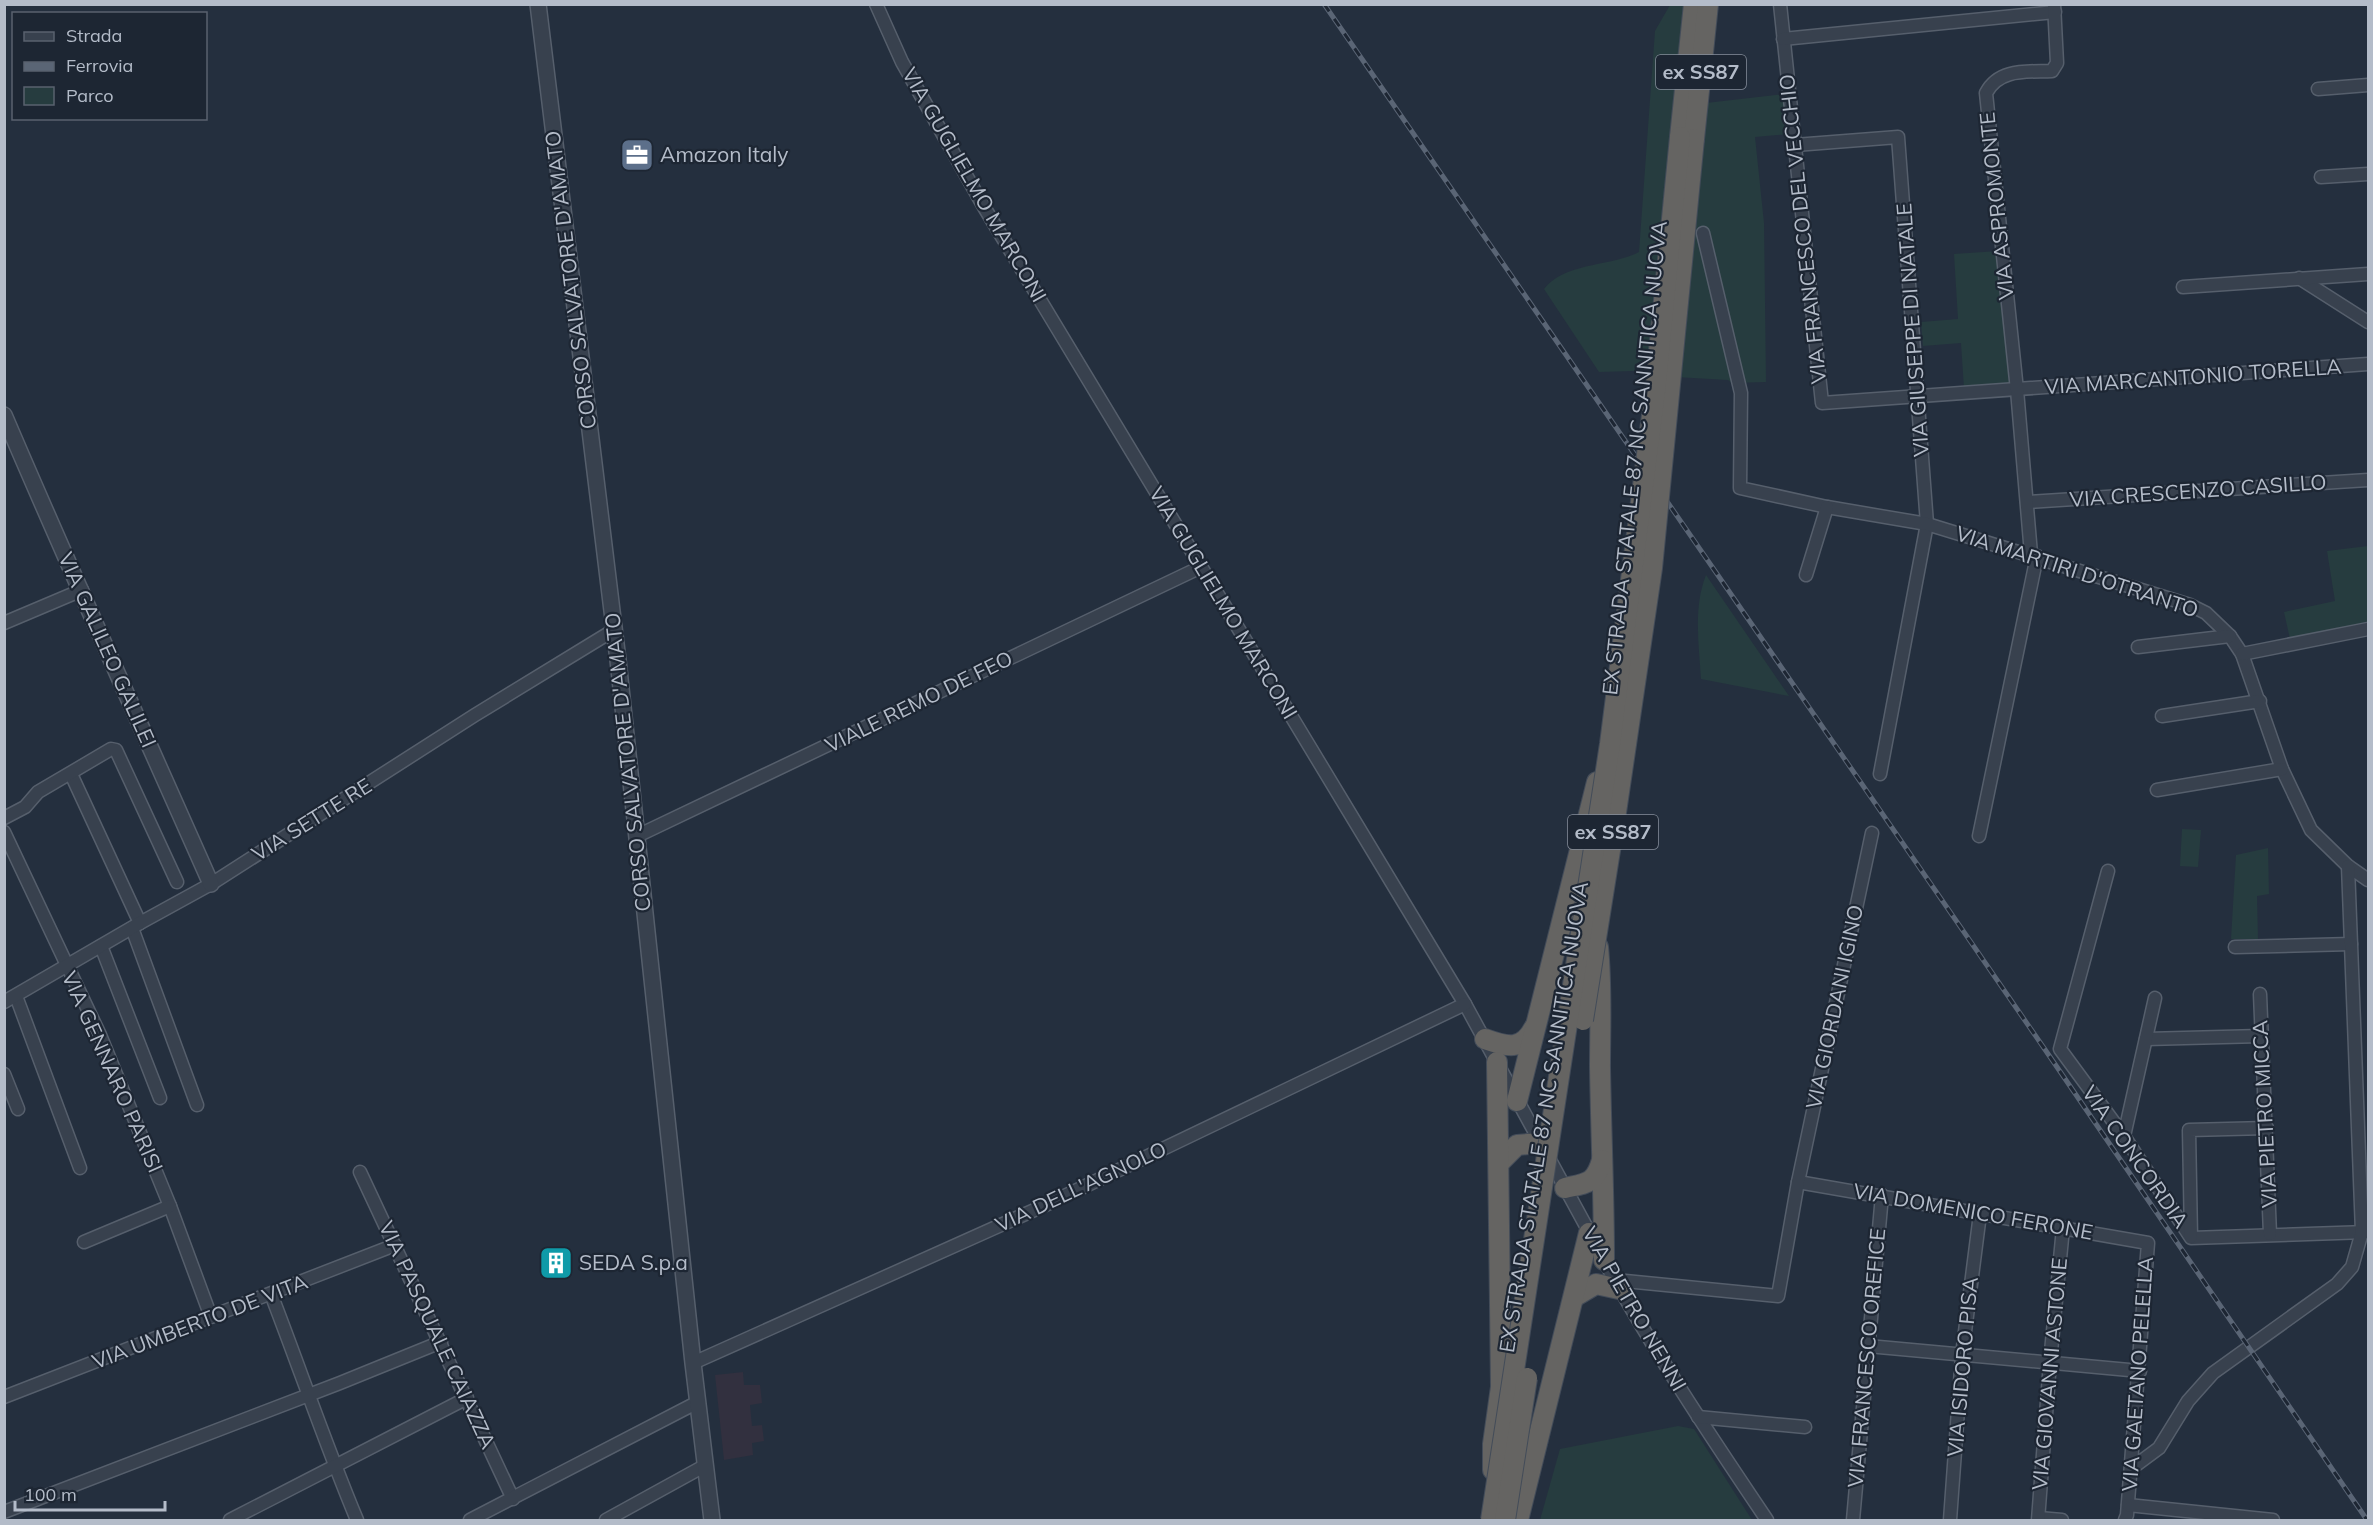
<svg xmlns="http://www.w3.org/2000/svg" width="2373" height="1525" viewBox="0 0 2373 1525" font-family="Mulish,sans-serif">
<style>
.medical{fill:#32303f}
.green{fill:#263c3f}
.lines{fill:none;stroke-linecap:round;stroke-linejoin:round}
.minor-casing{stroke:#565f6c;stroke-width:15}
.tertiary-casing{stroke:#565f6c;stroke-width:18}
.trunk-casing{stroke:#434c59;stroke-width:22}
.minor{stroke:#38414e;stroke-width:12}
.tertiary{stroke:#38414e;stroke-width:15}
.trunk{stroke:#656462;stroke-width:20}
.rail-casing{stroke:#5a6575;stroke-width:5}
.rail{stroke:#1d2633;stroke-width:3;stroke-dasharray:9;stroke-linecap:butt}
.trunk-bridge-casing{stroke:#434c59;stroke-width:22;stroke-linecap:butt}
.trunk-bridge{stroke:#656462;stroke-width:20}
.labels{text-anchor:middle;stroke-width:4.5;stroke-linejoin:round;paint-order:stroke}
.shield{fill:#1d2633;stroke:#878f9c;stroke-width:1.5}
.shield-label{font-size:20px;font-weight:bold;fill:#b4bcc9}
.poi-label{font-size:21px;fill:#b4bcc9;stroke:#1d2633;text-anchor:start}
.street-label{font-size:21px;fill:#b4bcc9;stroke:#1d2633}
</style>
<rect width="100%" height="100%" fill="#242f3e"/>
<path class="medical" d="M743 1372 744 1385H760L762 1403 750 1405 752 1426 762 1425 764 1441 752 1443 753 1455 724 1460 715 1375Z"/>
<g class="green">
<path d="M1670 5H1686L1706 103 1784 94 1789 134 1755 137 1764 223 1766 382 1732 383 1728 380 1676 377 1633 371 1599 372 1544 289C1565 262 1610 267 1639 252L1655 31Z"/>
<path d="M1999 251 2011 384 1964 388 1961 343 1923 346 1921 322 1958 319 1954 254Z"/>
<path d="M2368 546V623L2290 639 2284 612 2335 601 2327 551Z"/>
<path d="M1706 575 1789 696 1701 679C1699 645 1693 608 1706 575Z"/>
<path d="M2182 829 2201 830 2198 867 2180 866Z"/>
<path d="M2268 848 2269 894 2257 896 2258 939H2231L2236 855Z"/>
<path d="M1678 1426 1694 1429 1752 1520H1540L1560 1449Z"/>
</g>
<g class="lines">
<defs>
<g id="minor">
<path d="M876 4 902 62 984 207 1465 1004 1593 1239"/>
<path d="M1780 4 1822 403 2368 364"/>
<path d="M1783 39 2055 12"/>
<path d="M2318 89 2368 85"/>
<path d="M1795 145 1898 137 1927 524 1880 774"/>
<path d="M2321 177 2368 174"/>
<path d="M1703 233 1741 393 1740 488 1827 507 1927 524 2190 605 2206 613 2230 636 2242 654 2282 769 2311 830 2348 866 2368 880"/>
<path d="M2299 278 2368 322"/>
<path d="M2183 287 2368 274"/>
<path d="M2027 502 2368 480"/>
<path d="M2031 554 2017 390 1986 93C1999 68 2027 72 2052 71L2057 63 2054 4"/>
<path d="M1806 575 1827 507"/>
<path d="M4 623 82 590"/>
<path d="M2138 647 2230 636"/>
<path d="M2242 654 2368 629"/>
<path d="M2162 716 2260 701"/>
<path d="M71 774 140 923"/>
<path d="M2157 790 2282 769"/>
<path d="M4 818 25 807 38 792 111 749 116 750 177 882"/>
<path d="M4 832 100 1035 170 1206 211 1317"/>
<path d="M637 836 1201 567"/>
<path d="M1979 836 2037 556"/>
<path d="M2108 871 2060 1049 2124 1136 2191 1238 2367 1232"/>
<path d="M132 928 197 1105"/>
<path d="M101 946 160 1098"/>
<path d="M2235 947 2351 944"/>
<path d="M2260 994 2270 1234"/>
<path d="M16 996 80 1168"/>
<path d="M4 1002 140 923 211 884 475 715 614 630"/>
<path d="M2146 1039 2261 1036"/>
<path d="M4 1074 18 1109"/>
<path d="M2124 1136 2155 998"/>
<path d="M360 1172 513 1499"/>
<path d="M1798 1182 2148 1243 2127 1515 2125 1520"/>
<path d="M2191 1237 2189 1130 2267 1128"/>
<path d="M84 1242 170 1206"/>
<path d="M1601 1255C1651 1347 1709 1434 1767 1520"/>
<path d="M1615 1280 1778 1296 1798 1182 1872 833"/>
<path d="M271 1294C300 1369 326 1446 357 1520"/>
<path d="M1868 1346 2140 1371"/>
<path d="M693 1363 1050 1203 1465 1004"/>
<path d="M4 1397 395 1245"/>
<path d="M1698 1417 1805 1427"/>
<path d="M2132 1468 2159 1448 2188 1401 2213 1373 2337 1284 2352 1267 2362 1232 2348 866"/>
<path d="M2128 1505 2273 1520"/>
<path d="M4 1512 340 1383 441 1342"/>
<path d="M2039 1518 2062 1520"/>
<path d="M230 1520 467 1398"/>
<path d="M470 1520 698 1402"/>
<path d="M606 1520 706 1465"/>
<path d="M1853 1520 1882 1195"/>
<path d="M1950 1520 1962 1355 1980 1214"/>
<path d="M2038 1520 2050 1362 2063 1228"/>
</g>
<g id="tertiary">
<path d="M538 4 618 660 693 1363 712 1520"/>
<path d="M4 415C71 572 142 728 211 884"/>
</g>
<g id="trunk">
<path d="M1680 137 1694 4"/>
<path d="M1694 139 1708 4"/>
<path d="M1598 947C1602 987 1600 1026 1600 1067 1601 1131 1604 1195 1604 1260"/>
<path d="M1485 1039C1507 1047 1522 1051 1534 1028"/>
<path d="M1517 1101 1597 782"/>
<path d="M1499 1163 1517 1145 1540 1143"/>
<path d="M1565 1188C1587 1183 1595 1184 1602 1160"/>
<path d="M1574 1297 1596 1284 1619 1289"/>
<path d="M1493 1470V1444L1501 1387 1497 1062"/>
<path d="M1518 1520 1589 1233"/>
</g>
</defs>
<use href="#minor" class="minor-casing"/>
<use href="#tertiary" class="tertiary-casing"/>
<use href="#trunk" class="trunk-casing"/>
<use href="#minor" class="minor"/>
<use href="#tertiary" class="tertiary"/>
<use href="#trunk" class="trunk"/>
<defs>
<path id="rail" d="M1324 4 2046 1051 2367 1520"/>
</defs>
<use href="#rail" class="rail-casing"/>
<use href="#rail" class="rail"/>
<defs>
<g id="trunk-bridge">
<path d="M1583 1020 1615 819 1652 568 1694 139"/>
<path d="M1491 1520 1610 744 1655 392 1680 137"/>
<path d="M1505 1520 1527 1378"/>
</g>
</defs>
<use href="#trunk-bridge" class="trunk-bridge-casing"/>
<use href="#trunk-bridge" class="trunk-bridge"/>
</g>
<defs>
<symbol id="office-square" viewBox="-11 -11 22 22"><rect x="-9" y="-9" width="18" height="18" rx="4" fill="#5c6f8a" stroke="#1d2633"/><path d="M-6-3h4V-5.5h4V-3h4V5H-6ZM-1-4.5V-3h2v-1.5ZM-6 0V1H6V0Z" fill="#fff"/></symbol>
<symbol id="building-square" viewBox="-11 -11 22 22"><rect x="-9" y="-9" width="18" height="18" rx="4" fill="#0f9aa8" stroke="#1d2633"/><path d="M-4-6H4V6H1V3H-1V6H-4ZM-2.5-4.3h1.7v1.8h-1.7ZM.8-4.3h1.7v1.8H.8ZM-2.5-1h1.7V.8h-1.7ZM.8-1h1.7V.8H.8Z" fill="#fff"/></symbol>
</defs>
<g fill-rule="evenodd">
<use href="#office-square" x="618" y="136" width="38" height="38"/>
<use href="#building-square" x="537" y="1244" width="38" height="38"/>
</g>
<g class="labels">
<g class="shield">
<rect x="1656" y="55" width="90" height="34" rx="4.5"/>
<rect x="1568" y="815" width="90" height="34" rx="4.5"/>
</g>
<g class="shield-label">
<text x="1701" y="79">ex SS87</text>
<text x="1613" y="839">ex SS87</text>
</g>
<g class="poi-label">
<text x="660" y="162">Amazon Italy</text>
<text x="579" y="1270">SEDA S.p.a</text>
</g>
<g class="street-label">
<text transform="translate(974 185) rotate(60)" y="7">VIA GUGLIELMO MARCONI</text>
<text transform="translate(1997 206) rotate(-96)" y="7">VIA ASPROMONTE</text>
<text transform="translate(1803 229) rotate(-96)" y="7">VIA FRANCESCO DEL VECCHIO</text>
<text transform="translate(571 280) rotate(-97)" y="7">CORSO SALVATORE D'AMATO</text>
<text transform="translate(1913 330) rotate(-94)" y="7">VIA GIUSEPPE DI NATALE</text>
<text transform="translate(2193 377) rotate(-4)" y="7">VIA MARCANTONIO TORELLA</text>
<text transform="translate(1635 458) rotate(-84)" y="7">EX STRADA STATALE 87 NC SANNITICA NUOVA</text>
<text transform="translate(2198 491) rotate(-4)" y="7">VIA CRESCENZO CASILLO</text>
<text transform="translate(2077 572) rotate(18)" y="7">VIA MARTIRI D'OTRANTO</text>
<text transform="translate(1223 603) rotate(59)" y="7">VIA GUGLIELMO MARCONI</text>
<text transform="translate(107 650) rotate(66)" y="7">VIA GALILEO GALILEI</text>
<text transform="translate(919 702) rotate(-26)" y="7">VIALE REMO DE FEO</text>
<text transform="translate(628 762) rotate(-96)" y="7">CORSO SALVATORE D'AMATO</text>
<text transform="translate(312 820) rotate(-32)" y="7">VIA SETTE RE</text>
<text transform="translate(1835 1007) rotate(-78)" y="7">VIA GIORDANI IGINO</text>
<text transform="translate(112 1072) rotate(66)" y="7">VIA GENNARO PARISI</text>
<text transform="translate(2265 1114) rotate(-93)" y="7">VIA PIETRO MICCA</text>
<text transform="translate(1544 1117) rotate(-81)" y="7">EX STRADA STATALE 87 NC SANNITICA NUOVA</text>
<text transform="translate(2135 1157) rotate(55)" y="7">VIA CONCORDIA</text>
<text transform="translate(1081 1187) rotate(-25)" y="7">VIA DELL'AGNOLO</text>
<text transform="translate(1973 1212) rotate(10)" y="7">VIA DOMENICO FERONE</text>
<text transform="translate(1634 1309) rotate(60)" y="7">VIA PIETRO NENNI</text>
<text transform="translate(200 1322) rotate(-21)" y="7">VIA UMBERTO DE VITA</text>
<text transform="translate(437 1335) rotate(65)" y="7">VIA PASQUALE CAIAZZA</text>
<text transform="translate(1867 1358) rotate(-85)" y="7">VIA FRANCESCO OREFICE</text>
<text transform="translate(1963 1367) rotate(-85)" y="7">VIA ISIDORO PISA</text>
<text transform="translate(2050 1374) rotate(-85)" y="7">VIA GIOVANNI ASTONE</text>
<text transform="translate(2138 1374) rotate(-86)" y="7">VIA GAETANO PELELLA</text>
</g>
</g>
<rect width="2373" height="1525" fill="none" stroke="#b4bcc9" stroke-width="12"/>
<rect x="12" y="12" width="195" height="108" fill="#1d2633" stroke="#59626f" stroke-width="1.5"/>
<rect x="24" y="32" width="30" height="9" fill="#38414e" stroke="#59626f" stroke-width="1.5"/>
<text x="66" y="42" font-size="18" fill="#b4bcc9">Strada</text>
<rect x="24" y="62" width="30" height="9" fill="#5a6575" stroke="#59626f" stroke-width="1.5"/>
<text x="66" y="72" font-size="18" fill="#b4bcc9">Ferrovia</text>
<rect x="24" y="87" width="30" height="18" fill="#263c3f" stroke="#59626f" stroke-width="1.5"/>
<text x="66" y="102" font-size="18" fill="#b4bcc9">Parco</text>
<path d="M15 1501v9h150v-9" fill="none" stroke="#b4bcc9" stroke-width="3"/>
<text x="24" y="1501" font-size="18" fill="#b4bcc9" stroke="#1d2633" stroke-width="4.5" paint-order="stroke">100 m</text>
</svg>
